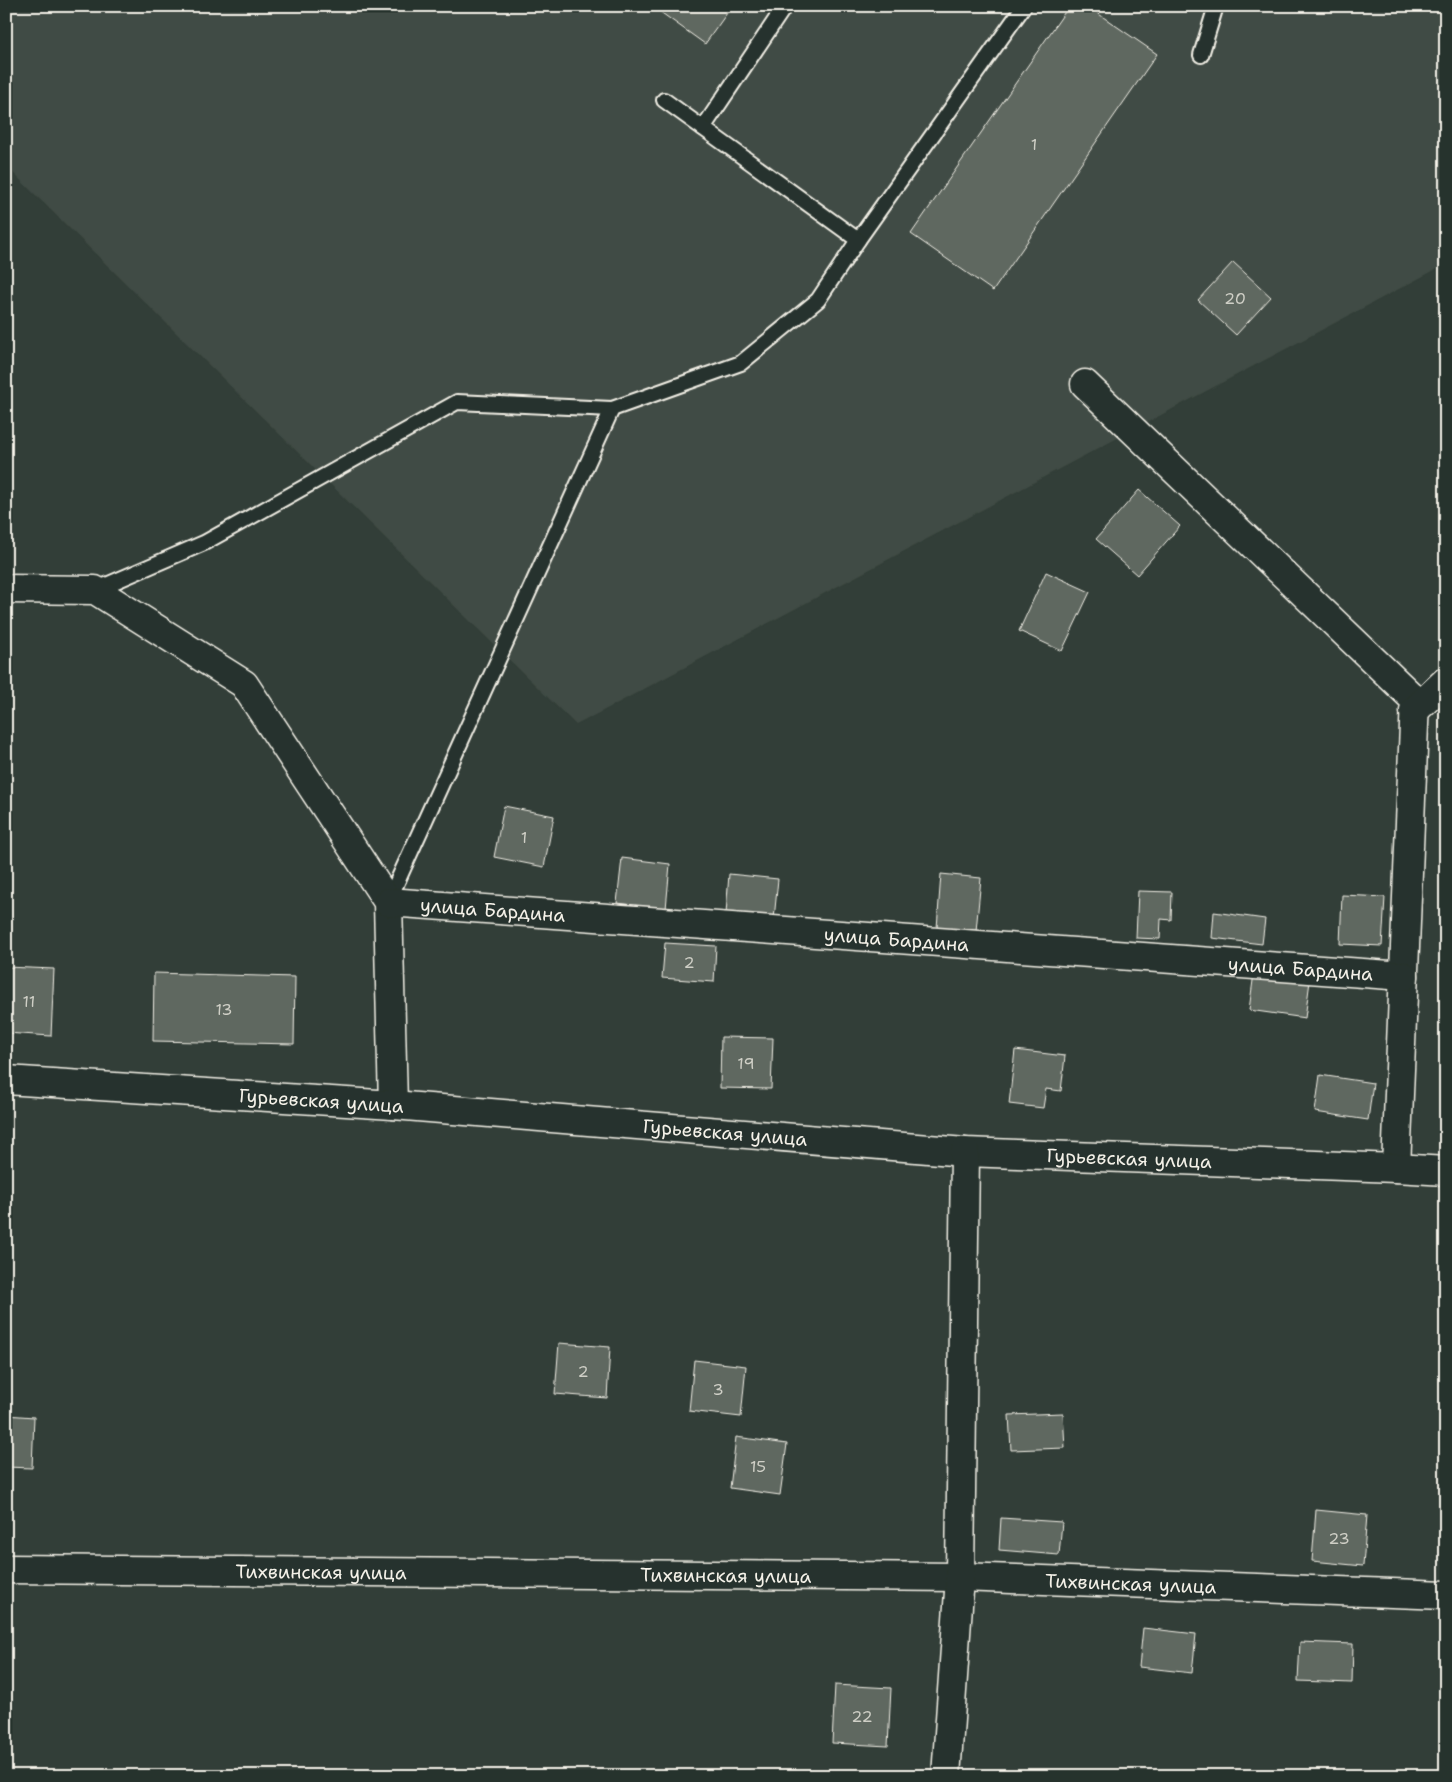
<svg xmlns="http://www.w3.org/2000/svg" width="1452" height="1782" viewBox="0 0 1452 1782" font-family="'Shantell Sans',sans-serif">
<style>
.built{fill:#404b44}
.building{fill:#5f6861;stroke:#f4f1e8}
.lines{fill:none;stroke-linecap:round;stroke-linejoin:round}
.service-casing{stroke:#f4f1e8;stroke-width:18}
.minor-casing{stroke:#f4f1e8;stroke-width:31}
.service{stroke:#26332d;stroke-width:14}
.minor{stroke:#26332d;stroke-width:28}
.labels{text-anchor:middle;stroke-width:5;stroke-linejoin:round;paint-order:stroke}
.number-label{font-size:16px;fill:#cfcfc6}
.street-label{font-size:19px;fill:#f4f1e8;stroke:#26332d}
</style>
<rect width="100%" height="100%" fill="#323e38"/>
<filter id="ink" filterUnits="userSpaceOnUse"><feTurbulence type="fractalNoise" baseFrequency=".02" numOctaves="2"/><feDisplacementMap in="SourceGraphic" scale="10" xChannelSelector="R" yChannelSelector="G"/><feConvolveMatrix kernelMatrix="1 2 1 2 8 2 1 2 1" color-interpolation-filters="sRGB"/></filter>
<g filter="url(#ink)">
<path class="built" d="M6 6H1446V264L576 725 6 166Z"/>
<g class="building">
<path d="M652 6H732L705 44Z"/>
<path d="M1069 6H1087L1157 54 993 291 911 234Z"/>
<path d="M1233 262 1271 297 1236 335 1198 300Z"/>
<path d="M1139 490 1180 526 1137 575 1096 539Z"/>
<path d="M1046 572 1090 592 1062 651 1019 631Z"/>
<path d="M504 806 554 816 544 867 494 857Z"/>
<path d="M622 858 670 864 666 909 617 903Z"/>
<path d="M729 874 778 879 774 919 726 914Z"/>
<path d="M941 874 981 878 976 931 937 928Z"/>
<path d="M1138 891 1172 892 1171 920 1161 919 1160 939 1136 938Z"/>
<path d="M1342 895 1385 897 1382 946 1340 944Z"/>
<path d="M1214 912 1265 919 1262 944 1212 938Z"/>
<path d="M665 943 716 946 714 982 662 978Z"/>
<path d="M6 967 54 969 51 1036 6 1033Z"/>
<path d="M154 973 295 977 294 1044 153 1041Z"/>
<path d="M1254 973 1310 981 1305 1018 1249 1010Z"/>
<path d="M721 1037 773 1038 771 1089 720 1088Z"/>
<path d="M1015 1050 1065 1056 1061 1091 1046 1089 1043 1108 1009 1104Z"/>
<path d="M1320 1075 1373 1083 1368 1120 1315 1112Z"/>
<path d="M559 1343 610 1347 607 1398 555 1394Z"/>
<path d="M694 1360 746 1366 741 1417 689 1411Z"/>
<path d="M1063 1413 1065 1448 1011 1450 1009 1415Z"/>
<path d="M6 1415 34 1417 32 1468 6 1467Z"/>
<path d="M736 1437 787 1444 780 1495 730 1488Z"/>
<path d="M1316 1510 1367 1515 1363 1566 1312 1561Z"/>
<path d="M1001 1518 1062 1522 1059 1555 999 1550Z"/>
<path d="M1143 1628 1196 1634 1192 1673 1139 1667Z"/>
<path d="M1300 1642 1353 1644 1352 1683 1298 1681Z"/>
<path d="M835 1685 891 1688 888 1746 832 1743Z"/>
</g>
<g class="lines">
<defs>
<g id="service">
<path d="M1201 55 1216 6"/>
<path d="M703 128 785 6"/>
<path d="M858 240 1024 6"/>
<path d="M95 590 204 543 457 402 612 409 741 363 818 300 858 240 664 100"/>
<path d="M388 902 612 409"/>
</g>
<g id="minor">
<path d="M1085 384 1415 700 1396 1168"/>
<path d="M6 589 95 590 244 684 388 902 393 1105"/>
<path d="M1414 711 1446 681"/>
<path id="s1" d="M388 902 1404 976"/>
<path id="s2" d="M6 1080 393 1105 965 1152 1396 1168 1446 1171"/>
<path id="s3" d="M6 1569 960 1577 1446 1595"/>
<path d="M946 1776 960 1577 965 1152"/>
</g>
</defs>
<use href="#service" class="service-casing"/>
<use href="#minor" class="minor-casing"/>
<use href="#service" class="service"/>
<use href="#minor" class="minor"/>
</g>
</g>
<g class="labels">
<g class="number-label">
<text x="1034" y="150">1</text>
<text x="1235" y="304">20</text>
<text x="524" y="843">1</text>
<text x="689" y="968">2</text>
<text x="29" y="1007">11</text>
<text x="224" y="1015">13</text>
<text x="746" y="1069">19</text>
<text x="583" y="1377">2</text>
<text x="718" y="1395">3</text>
<text x="758" y="1472">15</text>
<text x="1339" y="1544">23</text>
<text x="862" y="1722">22</text>
</g>
<g class="street-label">
<text dy="7" stroke="none"><textPath href="#s1" startOffset="105">улица Бардина</textPath></text>
<text dy="7" stroke="none"><textPath href="#s1" startOffset="510">улица Бардина</textPath></text>
<text dy="7" stroke="none"><textPath href="#s1" startOffset="915">улица Бардина</textPath></text>
<text dy="7" stroke="none"><textPath href="#s2" startOffset="316">Гурьевская улица</textPath></text>
<text dy="7" stroke="none"><textPath href="#s2" startOffset="721">Гурьевская улица</textPath></text>
<text dy="7" stroke="none"><textPath href="#s2" startOffset="1126">Гурьевская улица</textPath></text>
<text dy="7" stroke="none"><textPath href="#s3" startOffset="315">Тихвинская улица</textPath></text>
<text dy="7" stroke="none"><textPath href="#s3" startOffset="720">Тихвинская улица</textPath></text>
<text dy="7" stroke="none"><textPath href="#s3" startOffset="1125">Тихвинская улица</textPath></text>
</g>
</g>
<rect width="1452" height="1782" fill="none" stroke="#26332d" stroke-width="25"/>
<rect x="12" y="12" width="1427" height="1757" fill="none" stroke="#f4f1e8" stroke-width="2" filter="url(#ink)"/>
</svg>
